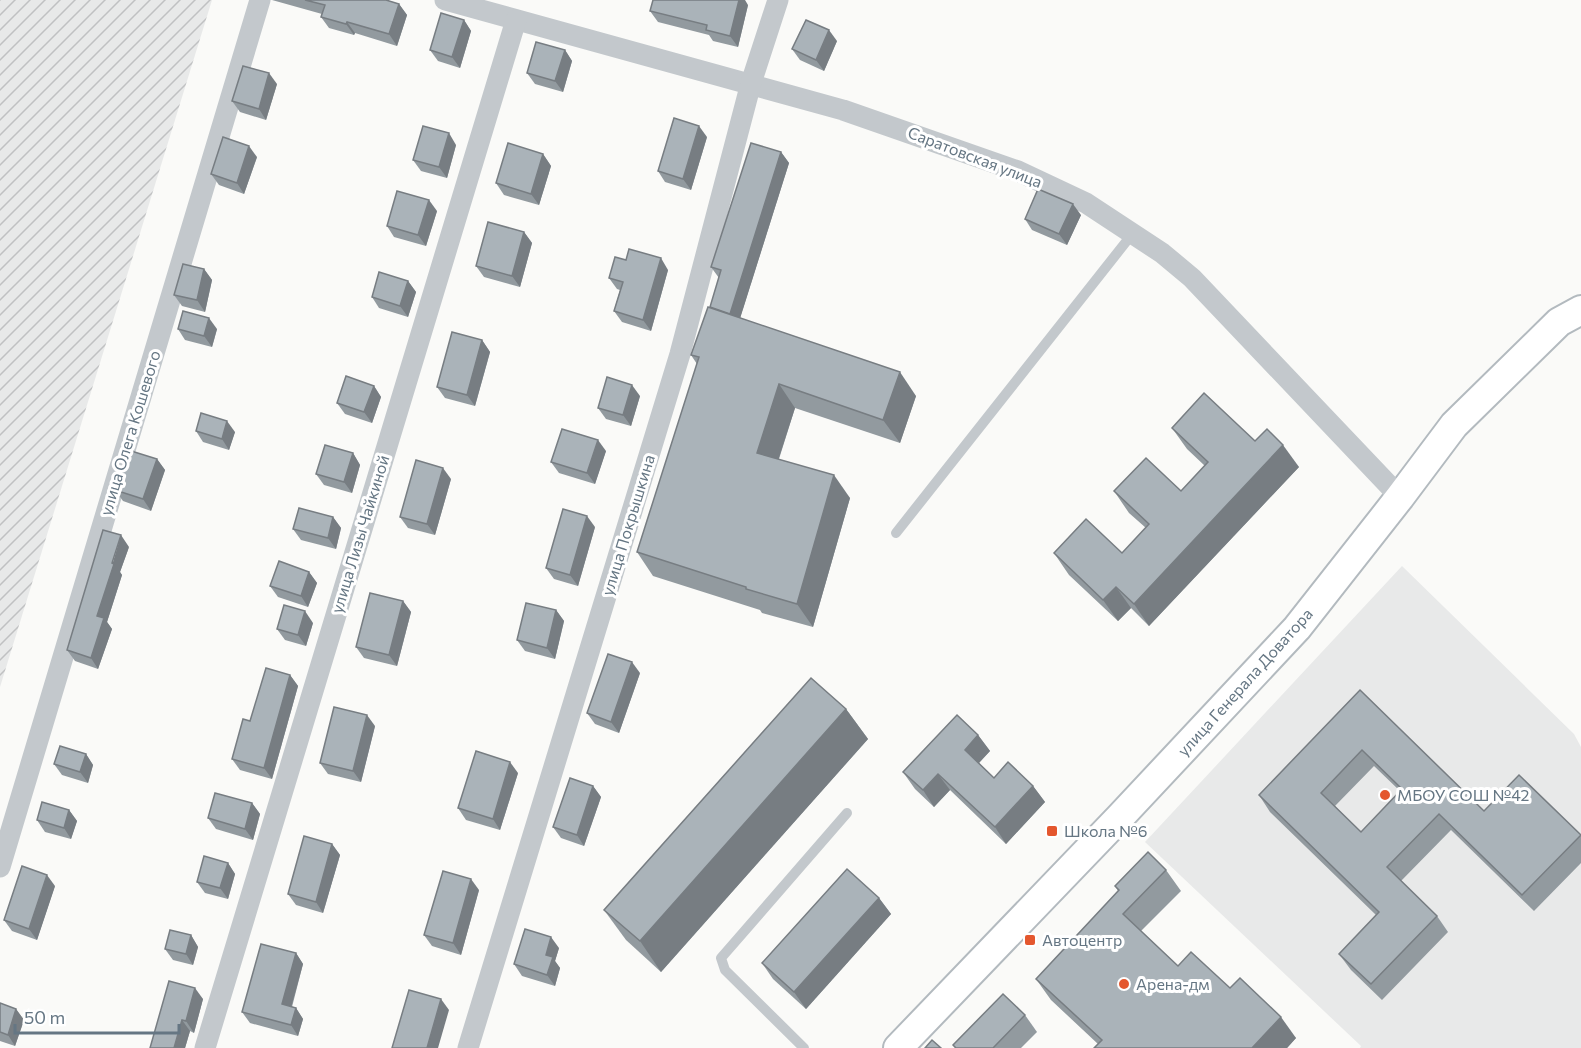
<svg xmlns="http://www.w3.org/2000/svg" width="1581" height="1048" viewBox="0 0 1581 1048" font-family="Commissioner,sans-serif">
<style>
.built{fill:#e8e9e9}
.industrial{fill:url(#industrial-furrows)}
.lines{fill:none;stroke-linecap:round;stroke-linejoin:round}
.secondary-casing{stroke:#b3babf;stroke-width:32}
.lane{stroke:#c3c8cc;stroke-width:10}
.street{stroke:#c3c8cc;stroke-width:21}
.secondary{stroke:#fff;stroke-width:28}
.wall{fill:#929a9f;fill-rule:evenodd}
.shaded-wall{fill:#777d82}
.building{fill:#aab3b9;stroke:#777d82;stroke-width:1.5;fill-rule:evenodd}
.poi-dot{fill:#e4572e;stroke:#fff;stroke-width:2}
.labels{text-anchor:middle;stroke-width:6;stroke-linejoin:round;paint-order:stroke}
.street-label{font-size:16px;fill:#657683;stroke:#fff}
.poi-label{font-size:16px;fill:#657683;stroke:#fff;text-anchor:start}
</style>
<defs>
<pattern id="industrial-furrows" width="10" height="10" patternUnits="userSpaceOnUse" patternTransform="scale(1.5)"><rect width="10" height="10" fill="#e8e9e9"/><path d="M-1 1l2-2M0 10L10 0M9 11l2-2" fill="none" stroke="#c0c1c2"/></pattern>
</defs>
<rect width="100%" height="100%" fill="#fafaf8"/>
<path class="built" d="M1402 566 1574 734 1581 747V1048H1360L1361 1046 1145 842Z"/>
<path class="industrial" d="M0 0H212L0 687Z"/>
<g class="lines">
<defs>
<path id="secondary" d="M898 1048 1120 817 1297 628 1400 497 1454 425 1559 322 1581 310"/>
</defs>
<use href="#secondary" class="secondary-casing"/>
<g class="lane">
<path d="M896 533 1133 233"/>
<path d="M804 1048 725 970 721 958 847 813"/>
</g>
<g class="street">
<path d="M445 0 843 110 1018 171 1086 203 1162 253 1192 278 1400 497"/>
<path d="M0 867 260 0"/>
<path d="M205 1048 516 20"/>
<path d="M468 1048 680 354 751 83 778 0"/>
</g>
<use href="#secondary" class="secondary"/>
</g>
<g class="wall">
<path d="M272 0H386L399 4 407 15 397 46 355 33 354 35 329 28 321 17 322 14Z"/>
<path d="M748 5 738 47 713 41 709 35 658 22 650 11Z"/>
<path d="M464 20 471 31 460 68 438 61 430 50Z"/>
<path d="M837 41 824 71 800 60 792 49Z"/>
<path d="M565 50 572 61 563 92 535 84 527 73Z"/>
<path d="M277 84 266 120 240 112 232 101Z"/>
<path d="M707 137 691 190 665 182 658 171Z"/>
<path d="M456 145 447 178 421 171 413 160Z"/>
<path d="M781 152 789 163 740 318 916 396 900 443 795 408 779 459 850 498 813 627 762 613 760 610 653 576 637 552 697 364 691 355 710 308 719 278 711 267Z"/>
<path d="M543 154 551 166 539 205 504 195 496 183Z"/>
<path d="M257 157 244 194 219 185 211 174Z"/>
<path d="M437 211 426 246 394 237 387 226Z"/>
<path d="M1081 215 1067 245 1032 230 1025 219Z"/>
<path d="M524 232 532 243 520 287 484 277 476 266Z"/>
<path d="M204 269 212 280 205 312 182 306 174 295Z"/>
<path d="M668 270 651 331 622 322 614 311 620 290 617 289 609 278Z"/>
<path d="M408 281 416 292 408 317 379 308 372 297Z"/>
<path d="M178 329H217L212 347 185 340Z"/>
<path d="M482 340 490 352 475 406 445 398 437 387Z"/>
<path d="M374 386 381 397 372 423 345 414 337 403Z"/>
<path d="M640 396 631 426 606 419 598 408Z"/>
<path d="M1172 428 1255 441 1299 467 1149 626 1131 608 1118 621 1069 575 1054 553H1122L1146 528 1129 513 1114 491H1181L1205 466 1187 449Z"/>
<path d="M196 431 235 432 229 450 203 442Z"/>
<path d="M606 451 595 484 559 473 551 462Z"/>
<path d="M353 453 360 465 352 493 324 485 316 474Z"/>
<path d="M157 459 165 470 151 511 123 501 115 490Z"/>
<path d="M451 479 435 535 408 528 400 517Z"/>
<path d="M333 517 341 528 336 549 301 540 293 529Z"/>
<path d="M595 527 578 586 554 579 546 568Z"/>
<path d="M129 547 120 572 122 575 107 622 112 629 98 669 75 661 67 650Z"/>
<path d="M309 572 317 583 308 607 278 597 270 586Z"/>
<path d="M403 601 411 612 397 666 364 658 356 647Z"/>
<path d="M556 610 564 621 555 659 525 651 517 640Z"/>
<path d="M313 623 306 646 285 640 277 629Z"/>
<path d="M640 673 619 733 595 724 587 713Z"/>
<path d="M290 675 298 686 272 779 240 770 232 759 250 721Z"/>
<path d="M1360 690 1484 811 1581 835V863L1534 911 1451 830 1401 881 1437 916 1448 932 1382 1000 1351 970 1339 954 1376 915 1270 812 1259 795ZM1374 766 1400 791 1361 832 1335 806Z"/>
<path d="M846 709 868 739 661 972 626 940 604 910Z"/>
<path d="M375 726 361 782 328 774 320 763Z"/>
<path d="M978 735 990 751 979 763 994 778 1033 786 1045 802 1006 844 950 790 934 807 915 789 903 772Z"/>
<path d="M86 754 93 765 88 783 62 775 54 764Z"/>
<path d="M518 773 500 830 466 820 458 808Z"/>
<path d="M593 786 601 797 584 846 561 838 553 827Z"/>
<path d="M252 803 260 814 253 840 216 829 208 818Z"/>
<path d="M69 810 77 821 71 839 45 832 37 820Z"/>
<path d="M332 844 340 855 323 913 296 905 288 894Z"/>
<path d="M228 863 235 874 228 899 205 893 197 882Z"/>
<path d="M1166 870 1181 891 1141 931 1178 966 1230 988 1296 1038 1287 1048H1094L1098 1044 1051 1000 1036 979 1118 891 1115 886Z"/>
<path d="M55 886 37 940 12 931 4 920Z"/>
<path d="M479 890 461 955 432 946 424 935Z"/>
<path d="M879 898 891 914 806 1009 773 979 762 963Z"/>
<path d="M191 935 198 947 193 965 173 960 165 949Z"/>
<path d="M559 948 555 961 560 968 555 986 522 976 514 964Z"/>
<path d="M296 953 303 964 292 1007 296 1008 303 1019 298 1036 250 1023 242 1012Z"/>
<path d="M169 981 203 999 194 1033 190 1031 185 1048Z"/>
<path d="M0 1003 16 1009 24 1020 15 1046 0 1041Z"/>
<path d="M1025 1015 1037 1032 1021 1048H955L953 1045Z"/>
</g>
<g class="shaded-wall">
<path d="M739 0H745L748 5 738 47 730 36Z"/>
<path d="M399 4 407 15 397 46 389 34Z"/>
<path d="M464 20 471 31 460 68 452 57Z"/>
<path d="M347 22 355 33 354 35 346 24Z"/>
<path d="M829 30 837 41 824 71 816 60Z"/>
<path d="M565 50 572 61 563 92 555 81Z"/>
<path d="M269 73 277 84 266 120 259 109Z"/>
<path d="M699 126 707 137 691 190 683 179Z"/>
<path d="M449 133 456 145 447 178 439 167Z"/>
<path d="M249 146 257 157 244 194 237 183Z"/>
<path d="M781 152 789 163 738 325 730 314Z"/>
<path d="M543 154 551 166 539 205 531 194Z"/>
<path d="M429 200 437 211 426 246 418 235Z"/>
<path d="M1073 204 1081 215 1067 245 1059 234Z"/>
<path d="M524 232 532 243 520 287 512 276Z"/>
<path d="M661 258 668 270 651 331 643 320Z"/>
<path d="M204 269 212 280 205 312 197 300Z"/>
<path d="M408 281 416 292 408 317 400 306Z"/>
<path d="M209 318 217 329 212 347 204 336Z"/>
<path d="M482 340 490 352 475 406 467 395Z"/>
<path d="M900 372 916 396 900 443 883 420Z"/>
<path d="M779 384 795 408 773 476 757 453Z"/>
<path d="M632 385 640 396 631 426 623 415Z"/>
<path d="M374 386 381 397 372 423 364 412Z"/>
<path d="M227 421 235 432 229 450 222 439Z"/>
<path d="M598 440 606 451 595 484 587 473Z"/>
<path d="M1283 445 1299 467 1149 626 1134 604Z"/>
<path d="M353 453 360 465 352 493 344 482Z"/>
<path d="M157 459 165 470 151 511 143 499Z"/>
<path d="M443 468 451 479 435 535 427 524Z"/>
<path d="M834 475 850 498 813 627 797 604Z"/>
<path d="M587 516 595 527 578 586 570 575Z"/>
<path d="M333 517 341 528 336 549 328 538Z"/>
<path d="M121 535 129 547 120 572 122 575 107 622 112 629 98 669 91 658 97 616Z"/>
<path d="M309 572 317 583 308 607 301 596Z"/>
<path d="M1116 587 1131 608 1118 621 1103 600Z"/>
<path d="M403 601 411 612 397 666 389 655Z"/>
<path d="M556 610 564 621 555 659 547 648Z"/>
<path d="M305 611 313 623 306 646 298 635Z"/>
<path d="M632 662 640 673 619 733 611 722Z"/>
<path d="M290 675 298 686 272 779 264 768Z"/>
<path d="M846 709 868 739 661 972 640 941Z"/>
<path d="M367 715 375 726 361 782 353 771Z"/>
<path d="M978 735 990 751 976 766 965 750Z"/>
<path d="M86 754 93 765 88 783 80 772Z"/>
<path d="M510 762 518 773 500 830 493 819Z"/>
<path d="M938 774 950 790 934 807 923 790Z"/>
<path d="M593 786 601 797 584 846 577 835Z"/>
<path d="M1033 786 1045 802 1006 844 995 827Z"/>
<path d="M252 803 260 814 253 840 245 829Z"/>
<path d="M69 810 77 821 71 839 64 828Z"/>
<path d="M332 844 340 855 323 913 316 902Z"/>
<path d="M228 863 235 874 228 899 220 888Z"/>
<path d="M47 875 55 886 37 940 29 929Z"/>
<path d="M471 879 479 890 461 955 453 943Z"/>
<path d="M879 898 891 914 806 1009 794 992Z"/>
<path d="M191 935 198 947 193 965 186 954Z"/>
<path d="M551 937 559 948 555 961 560 968 555 986 547 975 546 955Z"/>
<path d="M296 953 303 964 289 1015 282 1004Z"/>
<path d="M195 988 203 999 194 1033 186 1021Z"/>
<path d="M441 999 449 1010 438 1048H427Z"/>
<path d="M296 1008 303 1019 298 1036 291 1025Z"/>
<path d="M16 1009 24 1020 15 1046 8 1035Z"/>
<path d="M1281 1017 1296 1038 1287 1048H1252Z"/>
<path d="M182 1020 190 1031 185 1048H174Z"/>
</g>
<g class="building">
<path d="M305 0H386L399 4 389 34 347 22 346 24 321 17 325 5Z"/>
<path d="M653 0H739L730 36 706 30 707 25 650 11Z"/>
<path d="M441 13 464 20 452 57 430 50Z"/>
<path d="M806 20 829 30 816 60 792 49Z"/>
<path d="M536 42 565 50 555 81 527 73Z"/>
<path d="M243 66 269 73 259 109 232 101Z"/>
<path d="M674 118 699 126 683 179 658 171Z"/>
<path d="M423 126 449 133 439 167 413 160Z"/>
<path d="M223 137 249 146 237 183 211 174Z"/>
<path d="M508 143 543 154 531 194 496 183Z"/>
<path d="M751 143 781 152 730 314 710 307 721 270 711 267Z"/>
<path d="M1038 189 1073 204 1059 234 1025 219Z"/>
<path d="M397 191 429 200 418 235 387 226Z"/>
<path d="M488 222 524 232 512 276 476 266Z"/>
<path d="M629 249 661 258 643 320 614 311 623 282 609 278 615 257 626 260Z"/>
<path d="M183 264 204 269 197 300 174 295Z"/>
<path d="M379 272 408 281 400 306 372 297Z"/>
<path d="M708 307 900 372 883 420 779 384 757 453 834 475 797 604 746 589V587L637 552 699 357 691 355Z"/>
<path d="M183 311 209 318 204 336 178 329Z"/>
<path d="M452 332 482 340 467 395 437 387Z"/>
<path d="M346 376 374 386 364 412 337 403Z"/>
<path d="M607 377 632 385 623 415 598 408Z"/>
<path d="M1204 393 1255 441 1267 429 1283 445 1134 604 1116 587 1103 600 1054 553 1086 519 1122 553 1149 524 1114 491 1146 458 1181 491 1208 462 1172 428Z"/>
<path d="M201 413 227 421 222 439 196 431Z"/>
<path d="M562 429 598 440 587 473 551 462Z"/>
<path d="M325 445 353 453 344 482 316 474Z"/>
<path d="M128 450 157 459 143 499 115 490Z"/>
<path d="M416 460 443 468 427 524 400 517Z"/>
<path d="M299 508 333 517 328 538 293 529Z"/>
<path d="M563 509 587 516 570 575 546 568Z"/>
<path d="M103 530 121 535 112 563 114 564 97 616 104 618 91 658 67 650Z"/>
<path d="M279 561 309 572 301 596 270 586Z"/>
<path d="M370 593 403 601 389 655 356 647Z"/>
<path d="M526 603 556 610 547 648 517 640Z"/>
<path d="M284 605 305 611 298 635 277 629Z"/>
<path d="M608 654 632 662 611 722 587 713Z"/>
<path d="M266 668 290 675 264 768 232 759 243 719 250 721Z"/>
<path d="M811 678 846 709 640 941 604 910Z"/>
<path d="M1360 690 1484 811 1519 775 1581 835 1522 895 1439 814 1387 867 1437 916 1371 984 1339 954 1379 912 1259 795ZM1362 750 1402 789 1361 832 1321 793Z"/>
<path d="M334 707 367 715 353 771 320 763Z"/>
<path d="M957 715 978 735 965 750 994 778 1008 762 1033 786 995 827 938 774 923 790 903 772Z"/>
<path d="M60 746 86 754 80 772 54 764Z"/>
<path d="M476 751 510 762 493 819 458 808Z"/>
<path d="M570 778 593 786 577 835 553 827Z"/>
<path d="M215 793 252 803 245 829 208 818Z"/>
<path d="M42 802 69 810 64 828 37 820Z"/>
<path d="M304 836 332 844 316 902 288 894Z"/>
<path d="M1148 852 1166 870 1123 914 1178 966 1191 952 1230 988 1240 978 1281 1017 1252 1048H1094L1102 1040 1036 979 1119 890 1115 886Z"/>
<path d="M204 856 228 863 220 888 197 882Z"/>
<path d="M22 866 47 875 29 929 4 920Z"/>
<path d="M847 869 879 898 794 992 762 963Z"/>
<path d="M443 871 471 879 453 943 424 935Z"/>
<path d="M525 929 551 937 546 955 553 957 547 975 514 964Z"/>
<path d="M170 930 191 935 186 954 165 949Z"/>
<path d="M261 944 296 953 282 1004 296 1008 291 1025 242 1012Z"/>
<path d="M169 981 195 988 186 1021 182 1020 174 1048H150Z"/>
<path d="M409 990 441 999 427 1048H392Z"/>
<path d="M1003 994 1025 1015 993 1048H956L953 1045Z"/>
<path d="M0 1003 16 1009 8 1035 0 1032Z"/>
<path d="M932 1040 941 1048H925Z"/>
</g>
<g class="poi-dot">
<circle cx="1385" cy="795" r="6"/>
<rect x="1046" y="825" width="12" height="12" rx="3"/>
<rect x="1024" y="934" width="12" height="12" rx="3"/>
<circle cx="1124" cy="984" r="6"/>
</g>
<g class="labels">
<g class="street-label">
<text transform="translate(975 157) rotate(21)" y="6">Саратовская улица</text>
<text transform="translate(130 433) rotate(-73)" y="6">улица Олега Кошевого</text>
<text transform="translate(628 525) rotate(-73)" y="6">улица Покрышкина</text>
<text transform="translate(360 534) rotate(-73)" y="6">улица Лизы Чайкиной</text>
<text transform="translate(1245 682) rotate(-48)" y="6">улица Генерала Доватора</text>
</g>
<g class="poi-label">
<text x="1397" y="801">МБОУ СОШ №42</text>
<text x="1064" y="837">Школа №6</text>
<text x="1042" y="946">Автоцентр</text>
<text x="1136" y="990">Арена-дм</text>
</g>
</g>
<path d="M15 1024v9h164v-9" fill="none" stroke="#657683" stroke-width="3"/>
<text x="24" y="1024" font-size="18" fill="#657683" stroke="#ffffff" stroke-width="4.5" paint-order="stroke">50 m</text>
</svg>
